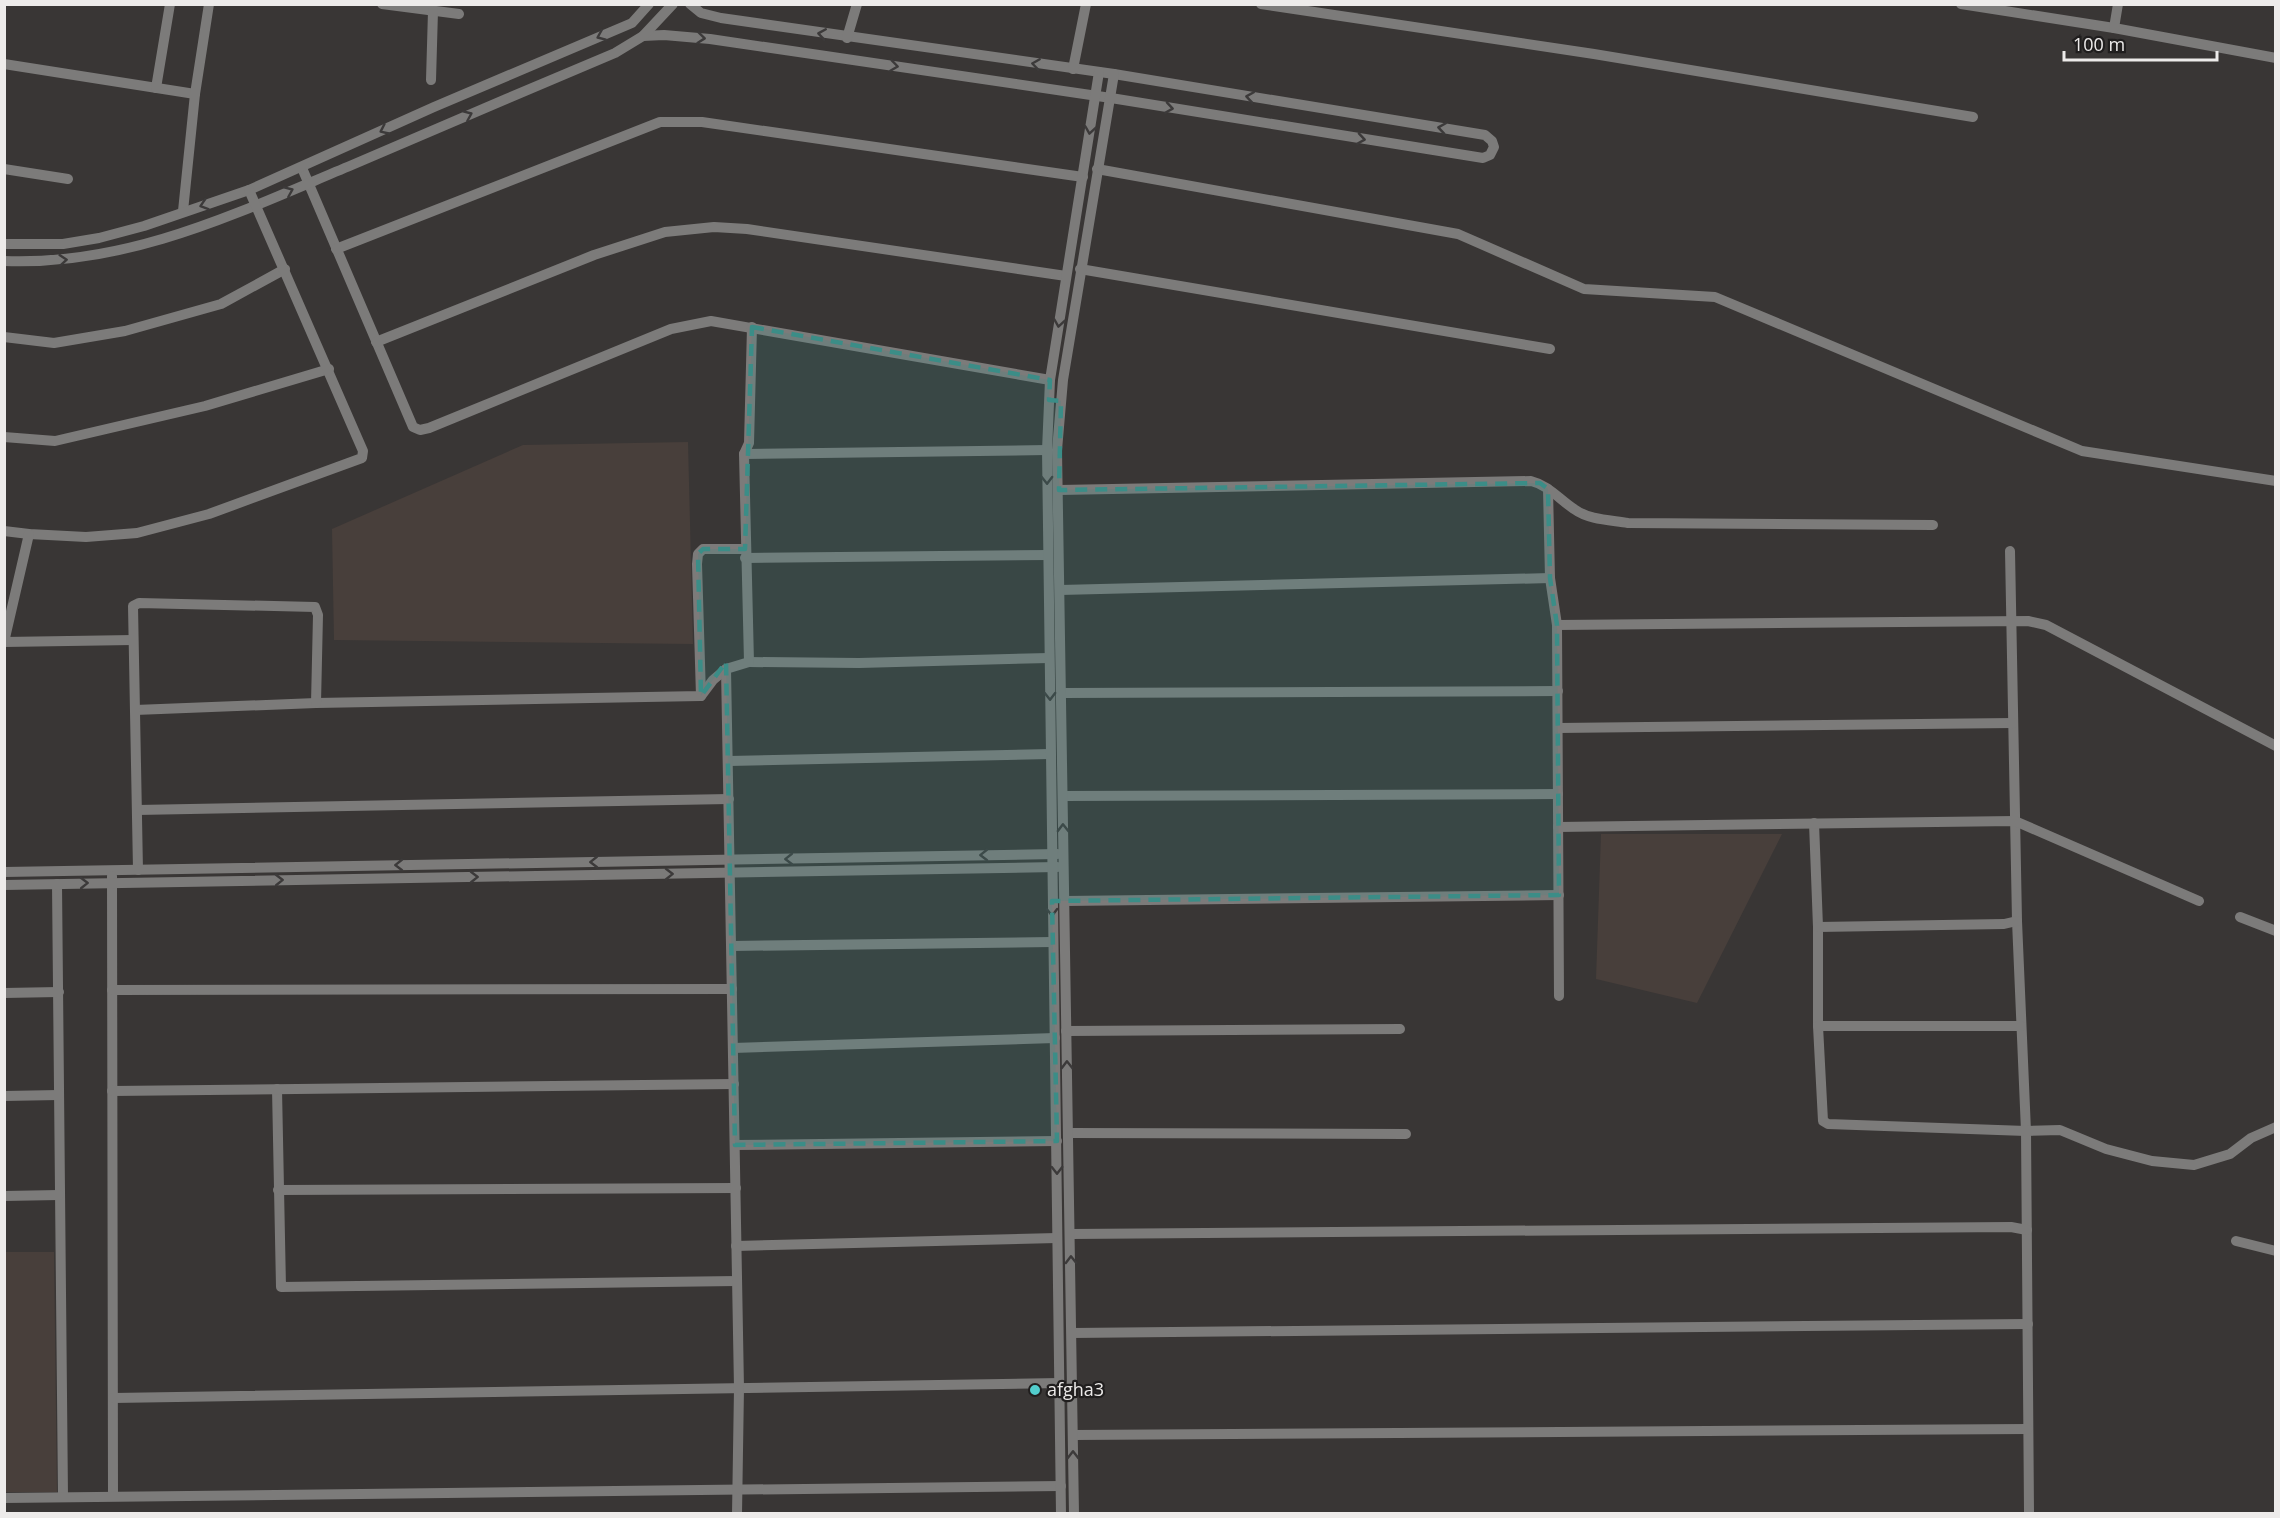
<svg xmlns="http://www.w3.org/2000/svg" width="2280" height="1518" viewBox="0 0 2280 1518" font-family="'Open Sans',sans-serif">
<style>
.built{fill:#483f3b}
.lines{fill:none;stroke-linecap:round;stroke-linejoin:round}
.minor{stroke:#7c7b7a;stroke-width:10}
.oneway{stroke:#3c3a3a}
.marked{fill:#3b8d87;fill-opacity:0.2;stroke:#3b8d87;stroke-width:4.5;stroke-dasharray:12 8;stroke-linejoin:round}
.poi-dot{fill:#52cdcd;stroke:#201e1e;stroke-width:2}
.labels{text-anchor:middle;stroke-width:4.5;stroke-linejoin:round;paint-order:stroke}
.poi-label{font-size:18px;fill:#edebea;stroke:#201e1e;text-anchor:start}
</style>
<rect width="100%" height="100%" fill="#393635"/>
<g class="built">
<path d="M688 442 693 644 334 640 332 529 523 445Z"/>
<path d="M1601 834H1782L1697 1003 1596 979Z"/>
<path d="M5 1252H54L57 1492H5Z"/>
</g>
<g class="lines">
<g class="minor">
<path d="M382 4 459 14"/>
<path d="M1261 4 1594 54 1973 117"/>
<path d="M1961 4 2114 28 2276 58"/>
<path d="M2114 28 2118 4"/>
<path d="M643 36 664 35 710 39 1111 98 1483 158 1490 155 1494 147 1492 141 1485 135 1114 74 721 18 701 13 690 4"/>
<path d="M847 38 857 4"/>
<path d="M4 64 195 94"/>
<path d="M1073 69 1086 4"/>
<path d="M431 80 433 11"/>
<path d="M156 88 170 4"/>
<path d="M302 168 413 427 420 430 429 428 671 329 711 321 1050 380"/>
<path d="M4 169 68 179"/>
<path d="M1097 169 1458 234 1584 289 1715 297 2082 451 2276 481"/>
<path d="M183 211 195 94 209 4"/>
<path d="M4 244H63L99 238 144 226 249 190 434 107 632 23 649 4"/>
<path d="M336 249 660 122H702L1083 177"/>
<path d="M4 261C130 266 239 212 352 165 440 127 527 90 615 53L643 36 673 4"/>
<path d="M1080 269 1550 349"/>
<path d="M4 337 54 343 125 331 221 304 285 269"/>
<path d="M376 342 594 255 665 232 714 227 747 229 1066 276"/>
<path d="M4 437 55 441 205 406 329 369"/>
<path d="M744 454 1047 450"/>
<path d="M1548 489 1550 578 1557 625 1559 996"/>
<path d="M1059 490 1531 481C1548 485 1559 499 1574 509 1589 520 1610 520 1628 523L1933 525"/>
<path d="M4 531 29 534 86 537 137 533 209 514 362 458 363 451 249 190"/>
<path d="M29 534 4 642 133 640"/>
<path d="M2010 551 2017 921 2026 1131 2029 1512"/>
<path d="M745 558 1048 555"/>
<path d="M1060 590 1550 578"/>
<path d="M1557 625 2028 621 2046 625 2276 746"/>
<path d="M749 662 859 663 1049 658"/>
<path d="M1062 693 1558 691"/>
<path d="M701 696 697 564 698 554 703 549H745"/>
<path d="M135 710 316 703 701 696 713 680 726 669"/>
<path d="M1558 728 2013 723"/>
<path d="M729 761 1050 754"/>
<path d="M1063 796 1558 794"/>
<path d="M137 810 729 799"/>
<path d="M1814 823 1818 927V1026L1823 1121 1828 1124 2026 1131 2060 1130 2106 1149 2152 1161 2194 1165 2230 1154 2251 1138 2276 1127"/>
<path d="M1558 827 2015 821 2199 901"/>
<path d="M138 870 133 606 139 603 315 607 318 615 316 703"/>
<path d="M4 872 1057 854"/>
<path d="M112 876 113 1496"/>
<path d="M57 884 63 1497"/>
<path d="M4 885 1057 867"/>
<path d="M1065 901 1559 895"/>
<path d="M2240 917 2276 931"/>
<path d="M1818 927 2004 924 2017 921"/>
<path d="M732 946 1052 942"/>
<path d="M112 990 732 989"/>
<path d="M4 993 59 992"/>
<path d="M1818 1026H2021"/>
<path d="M1066 1031 1400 1029"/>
<path d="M733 1048 1055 1038"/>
<path d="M277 1089 281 1287 737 1281"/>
<path d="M112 1091 734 1084"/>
<path d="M4 1096 59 1095"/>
<path d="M1069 1133 1406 1134"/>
<path d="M735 1145 1057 1141"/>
<path d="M278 1190 736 1188"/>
<path d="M4 1196 59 1195"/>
<path d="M1071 1234 2011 1227 2027 1230"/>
<path d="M2236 1241 2276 1251"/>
<path d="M736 1246 1057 1238"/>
<path d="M1072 1333 2028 1324"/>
<path d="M113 1398 1060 1383"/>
<path d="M1073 1435 2028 1429"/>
<path d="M4 1498 1061 1486"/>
<path d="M737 1514 739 1388 726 669 749 662 744 454 749 443 752 327"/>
<path d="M1061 1514 1047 450 1050 380 1099 72"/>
<path d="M1074 1514 1057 450 1063 380 1114 74"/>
</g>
</g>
<defs><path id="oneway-chevron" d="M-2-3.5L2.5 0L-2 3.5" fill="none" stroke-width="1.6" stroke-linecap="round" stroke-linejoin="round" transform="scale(1.5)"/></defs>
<g class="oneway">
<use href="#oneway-chevron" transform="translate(822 34) rotate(-171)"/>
<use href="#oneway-chevron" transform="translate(601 36) rotate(157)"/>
<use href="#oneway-chevron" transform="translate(701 38) rotate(6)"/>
<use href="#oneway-chevron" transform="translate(1036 64) rotate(-172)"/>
<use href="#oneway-chevron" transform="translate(894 66) rotate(8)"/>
<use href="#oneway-chevron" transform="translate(1250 97) rotate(-171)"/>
<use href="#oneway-chevron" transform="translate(1169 108) rotate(9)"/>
<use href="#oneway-chevron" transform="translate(468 115) rotate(-23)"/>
<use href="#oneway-chevron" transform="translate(1442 128) rotate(-171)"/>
<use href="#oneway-chevron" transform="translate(384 130) rotate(155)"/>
<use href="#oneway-chevron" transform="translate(1090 130) rotate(99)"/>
<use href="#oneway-chevron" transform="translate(1361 139) rotate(9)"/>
<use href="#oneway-chevron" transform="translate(289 191) rotate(-23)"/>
<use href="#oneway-chevron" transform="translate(204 205) rotate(162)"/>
<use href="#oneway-chevron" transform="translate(63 260) rotate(-5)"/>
<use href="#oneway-chevron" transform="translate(1059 323) rotate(99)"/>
<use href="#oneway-chevron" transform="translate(1047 480) rotate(89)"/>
<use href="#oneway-chevron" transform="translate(1050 696) rotate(89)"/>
<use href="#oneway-chevron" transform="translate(1063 828) rotate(-91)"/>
<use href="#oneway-chevron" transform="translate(984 855) rotate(179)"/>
<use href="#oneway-chevron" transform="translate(789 859) rotate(179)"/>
<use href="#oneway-chevron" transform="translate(594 862) rotate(179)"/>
<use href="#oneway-chevron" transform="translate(399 865) rotate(179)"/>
<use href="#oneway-chevron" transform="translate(669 874) rotate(-1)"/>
<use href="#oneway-chevron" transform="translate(474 877) rotate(-1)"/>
<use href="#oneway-chevron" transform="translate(279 880) rotate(-1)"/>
<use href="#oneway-chevron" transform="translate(84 883) rotate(-1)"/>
<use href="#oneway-chevron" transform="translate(1052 912) rotate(89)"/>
<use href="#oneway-chevron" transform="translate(1067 1065) rotate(-91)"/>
<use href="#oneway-chevron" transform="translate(1057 1170) rotate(90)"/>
<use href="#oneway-chevron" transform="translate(1071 1260) rotate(-91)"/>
<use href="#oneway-chevron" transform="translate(1073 1455) rotate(-90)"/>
</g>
<path class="marked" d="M752 327 1050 380 1049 400 1061 401 1059 490 1540 483 1548 489 1550 578 1557 625 1559 895 1052 901 1057 1141 735 1145 726 662 701 696 698 554 703 549H745Z"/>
<circle class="poi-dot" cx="1035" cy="1390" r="6"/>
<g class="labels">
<g class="poi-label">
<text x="1047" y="1396">afgha3</text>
</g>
</g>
<rect width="2280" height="1518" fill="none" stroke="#edebea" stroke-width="12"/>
<path d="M2064 51v9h153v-9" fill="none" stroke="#edebea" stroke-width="3"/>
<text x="2073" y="51" font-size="18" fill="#edebea" stroke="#201e1e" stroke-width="4.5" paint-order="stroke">100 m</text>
</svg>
